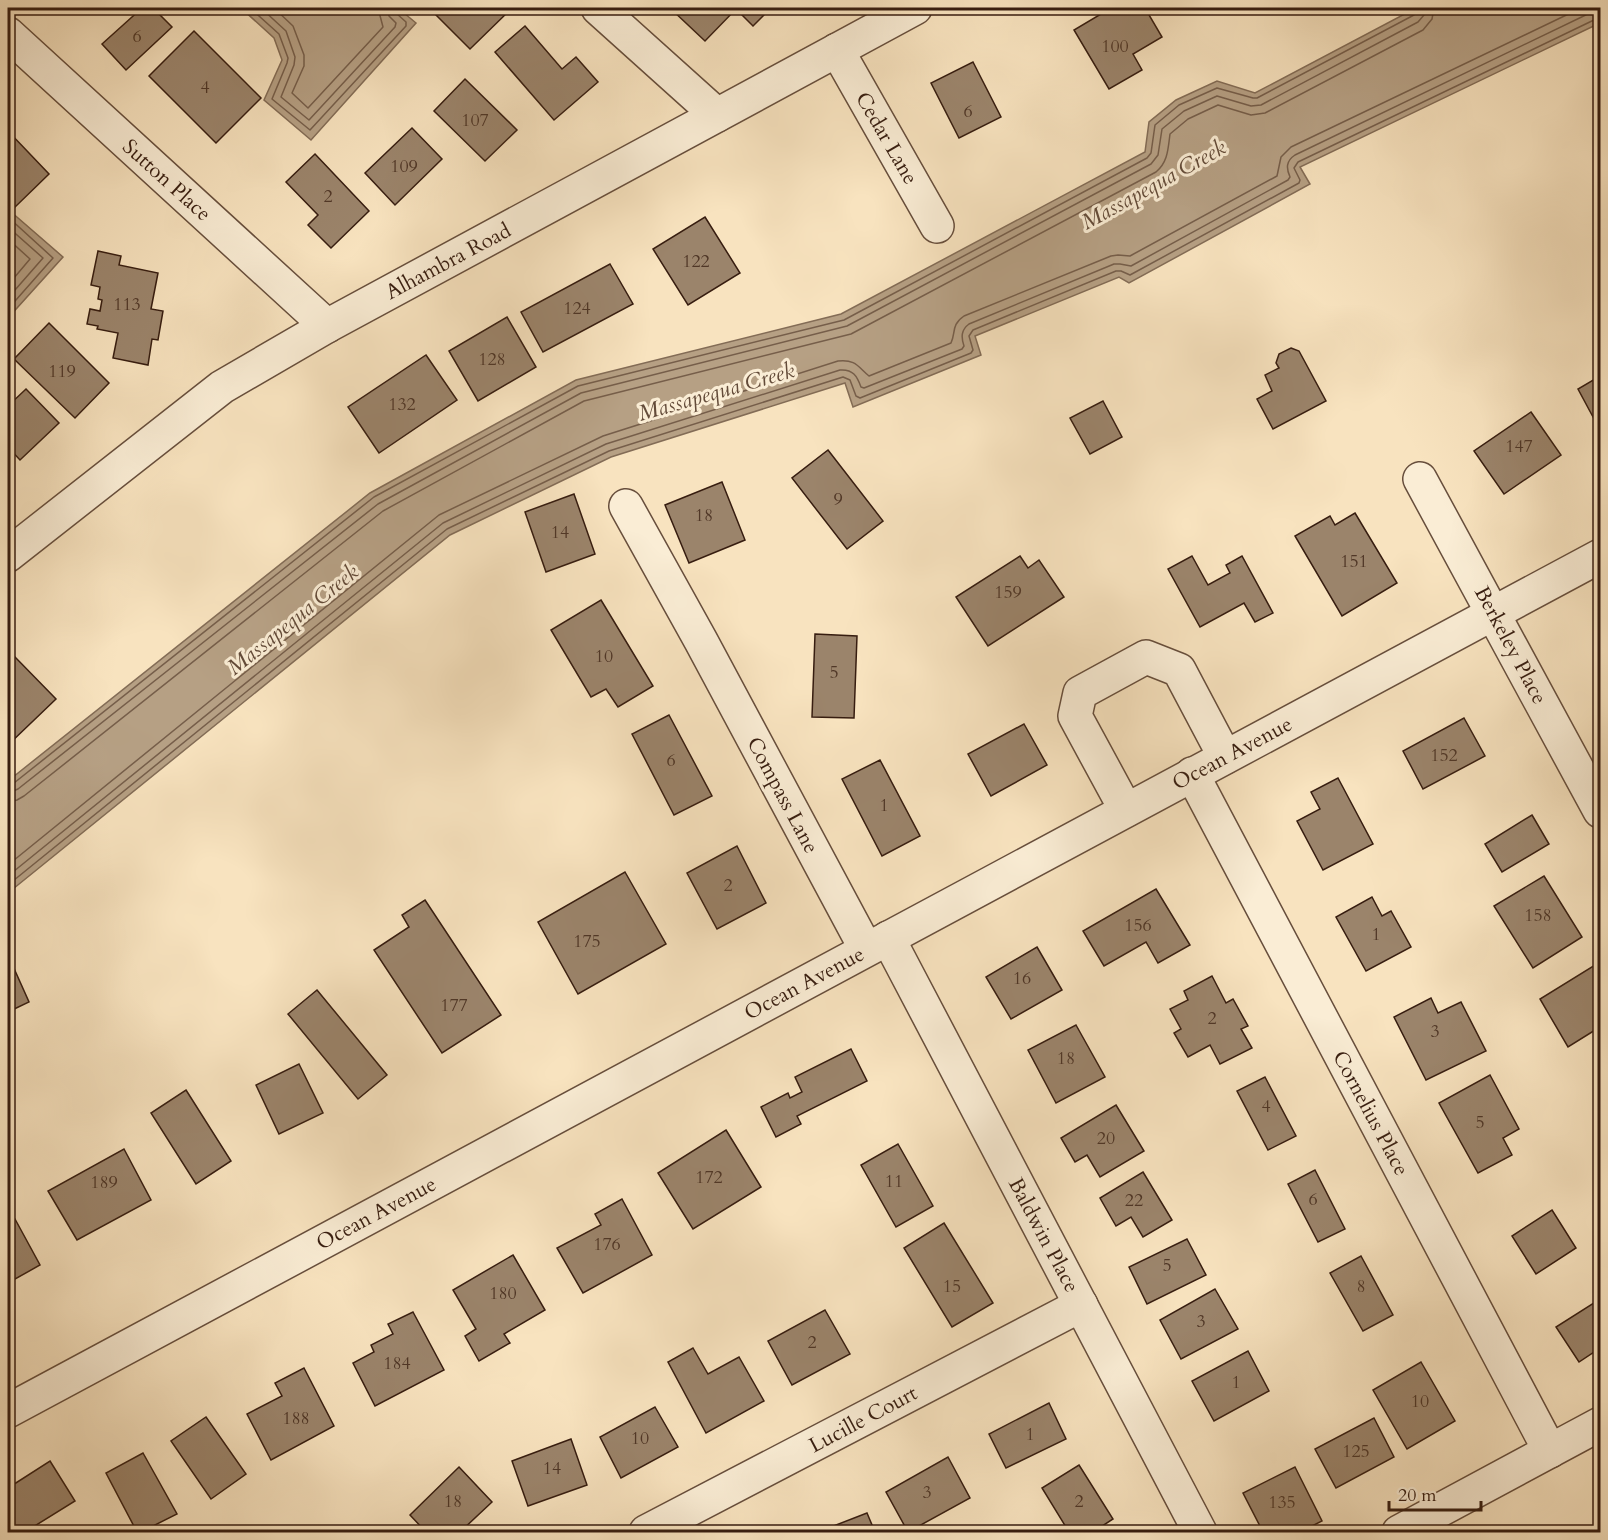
<svg xmlns="http://www.w3.org/2000/svg" width="1608" height="1540" viewBox="0 0 1608 1540" font-family="Cardo,serif">
<style>
.water{fill:#b6a084;stroke:#836c56;stroke-width:1.5}
.lines{fill:none;stroke-linecap:round;stroke-linejoin:round}
.shore{stroke:#765e4a;stroke-width:1.5}
.building{fill:#9b846b;stroke:#371d10;stroke-width:1.5}
.minor-casing{stroke:#674e3c;stroke-width:36}
.minor{stroke:#faedd5;stroke-width:33}
.labels{text-anchor:middle;stroke-width:6;stroke-linejoin:round;paint-order:stroke}
.number-label{font-size:18px;fill:#503727}
.street-label{font-size:21px;fill:#371d10;stroke:#faedd5}
.water-label{font-size:22px;font-style:italic;fill:#634b39;stroke:#faedd5}
</style>
<rect width="100%" height="100%" fill="#f8e3bf"/>
<filter id="stains"><feTurbulence type="fractalNoise" baseFrequency=".00333" numOctaves="4"/><feColorMatrix values="0 0 0 0 .2 0 0 0 0 .09 0 0 0 0 .02 0 0 0 .5 -.17"/></filter>
<radialGradient id="worn" r=".72"><stop offset=".6" stop-color="#630" stop-opacity="0"/><stop offset="1" stop-color="#630" stop-opacity=".3"/></radialGradient>
<g class="water">
<path d="M241 8H398L416 23 311 140 264 100 282 60 274 38Z"/>
<path d="M1416 8H1600V23L1300 167 1310 184 1129 283 1119 277 975 336 981 355 853 407 845 383 611 457 450 535 8 893V781L370 493 576 380 841 314 1145 152 1149 122 1176 100 1217 81 1255 93Z"/>
<path d="M10 211 63 257 8 318V213Z"/>
</g>
<g class="lines">
<g class="shore">
<path d="M250 8 279 34 288 58 287 63 272 99 310 130 406 26V22L396 13 395 8"/>
<path d="M261 8 286 31 295 57 294 65 281 97 309 120 395 27 396 23 389 16 387 8"/>
<path d="M274 8 293 26 304 55V66L292 93 308 108 383 27 378 8"/>
<path d="M8 217 53 258 8 309"/>
<path d="M8 227 43 258 8 298"/>
<path d="M8 239 30 259 8 285"/>
<path d="M8 785 14 783 374 497 578 386 844 320 1147 158 1151 153 1155 125 1179 105 1217 88 1253 98H1257L1414 15 1417 12 1418 8"/>
<path d="M8 793 18 789 378 504 581 393 847 326 1151 164 1158 155 1162 129 1184 111 1217 96 1251 106 1261 105 1418 22 1424 15 1425 8"/>
<path d="M8 802 17 800 24 796 383 511 584 401 851 334 1156 172C1168 162 1168 149 1170 134L1188 119 1218 105 1251 115 1265 113 1423 30 1432 19 1434 8"/>
<path d="M8 865 439 515 603 436 838 361C856 359 858 367 869 376L951 343C956 332 951 325 964 316L1111 256 1118 255 1130 256 1277 176 1281 157 1291 147 1581 8"/>
<path d="M8 876 443 523 606 444 840 370C853 369 857 376 861 387L864 388 962 349 964 346C961 337 961 330 969 324L1114 264H1120L1131 266 1288 180 1290 177C1286 168 1286 161 1295 155L1592 12 1600 11"/>
<path d="M8 885 447 529 609 451 843 377 850 380 856 396 860 398 971 353 973 350 969 336 973 330 1116 271H1121L1130 275 1299 183 1300 180 1294 168 1298 162 1596 19 1600 18"/>
</g>
</g>
<g class="building">
<path d="M142 8H153L172 27 126 70 102 44Z"/>
<path d="M429 8H510L511 9 470 49Z"/>
<path d="M670 8H771L753 26 736 9 705 41Z"/>
<path d="M1111 8H1145L1162 37 1133 54 1142 70 1109 89 1074 30Z"/>
<path d="M525 26 562 69 576 57 598 82 554 120 495 52Z"/>
<path d="M194 31 261 98 216 143 149 76Z"/>
<path d="M973 62 1001 117 959 138 931 83Z"/>
<path d="M465 79 517 130 485 161 434 111Z"/>
<path d="M412 128 442 159 395 205 365 173Z"/>
<path d="M8 131 49 174 12 210 8 205Z"/>
<path d="M315 154 369 211 331 248 308 225 318 215 286 182Z"/>
<path d="M705 217 740 273 688 305 653 249Z"/>
<path d="M98 251 121 256 119 265 158 273 151 309 163 311 158 340 152 339 148 365 113 358 118 333 97 329 98 326 87 324 90 309 100 311 102 300 98 299 100 287 91 285Z"/>
<path d="M610 264 633 304 543 352 521 312Z"/>
<path d="M507 317 536 367 478 401 449 351Z"/>
<path d="M49 323 109 383 75 418 14 359Z"/>
<path d="M1291 348 1299 351 1326 401 1273 429 1257 399 1272 391 1265 375 1279 368 1276 363 1279 354Z"/>
<path d="M426 355 457 400 379 453 348 407Z"/>
<path d="M1600 376V430L1578 389Z"/>
<path d="M26 389 59 423 20 460 8 447V406Z"/>
<path d="M1103 401 1122 437 1090 454 1070 418Z"/>
<path d="M1531 412 1561 455 1504 494 1474 451Z"/>
<path d="M828 450 883 521 847 549 792 478Z"/>
<path d="M722 482 745 540 689 563 665 505Z"/>
<path d="M574 494 595 554 546 572 525 512Z"/>
<path d="M1355 513 1397 583 1342 616 1295 536 1330 516 1335 525Z"/>
<path d="M1020 556 1028 568 1039 560 1064 597 988 646 956 597Z"/>
<path d="M1192 556 1208 585 1230 573 1226 565 1242 556 1273 613 1255 622 1244 603 1200 627 1168 569Z"/>
<path d="M601 600 653 686 618 707 606 689 591 697 551 630Z"/>
<path d="M815 634 857 636 854 718 812 717Z"/>
<path d="M15 657 56 699 8 745V664Z"/>
<path d="M669 715 712 796 674 815 632 734Z"/>
<path d="M1464 718 1485 756 1423 789 1403 751Z"/>
<path d="M1024 724 1047 765 991 796 968 754Z"/>
<path d="M880 760 920 836 882 856 842 779Z"/>
<path d="M1338 778 1373 844 1323 870 1297 821 1320 809 1311 792Z"/>
<path d="M1532 815 1549 844 1502 872 1485 844Z"/>
<path d="M737 846 766 903 717 929 687 873Z"/>
<path d="M625 872 666 944 578 994 538 922Z"/>
<path d="M1544 876 1582 937 1533 968 1494 906Z"/>
<path d="M1156 889 1190 945 1158 963 1146 942 1104 966 1083 931Z"/>
<path d="M1372 897 1382 916 1391 911 1411 947 1366 971 1336 917Z"/>
<path d="M425 900 501 1015 442 1053 374 950 409 927 402 915Z"/>
<path d="M1037 947 1062 990 1011 1019 986 977Z"/>
<path d="M8 955 29 1002 8 1012Z"/>
<path d="M1595 965 1600 974V1027L1568 1047 1540 999Z"/>
<path d="M1212 976 1226 1003 1233 999 1248 1026 1241 1029 1252 1048 1220 1064 1210 1045 1188 1057 1174 1033 1181 1029 1170 1009 1188 1000 1184 991Z"/>
<path d="M317 990 387 1075 358 1099 288 1014Z"/>
<path d="M1431 998 1438 1013 1461 1002 1486 1051 1426 1080 1394 1017Z"/>
<path d="M1076 1025 1105 1077 1056 1103 1028 1050Z"/>
<path d="M851 1049 867 1081 797 1116 801 1124 776 1137 761 1107 788 1093 790 1098 802 1092 795 1077Z"/>
<path d="M299 1064 323 1113 279 1134 256 1085Z"/>
<path d="M1490 1075 1519 1129 1503 1138 1512 1155 1478 1173 1439 1103Z"/>
<path d="M1265 1077 1296 1136 1268 1150 1237 1091Z"/>
<path d="M186 1090 231 1161 196 1184 151 1113Z"/>
<path d="M1116 1105 1144 1151 1100 1177 1087 1155 1075 1162 1061 1138Z"/>
<path d="M726 1130 761 1187 693 1229 658 1173Z"/>
<path d="M898 1144 933 1206 896 1227 861 1165Z"/>
<path d="M124 1149 151 1200 77 1240 48 1191Z"/>
<path d="M1315 1170 1345 1229 1318 1242 1288 1184Z"/>
<path d="M1143 1172 1172 1220 1143 1237 1131 1217 1116 1226 1100 1198Z"/>
<path d="M622 1199 652 1255 583 1293 557 1248 601 1225 595 1214Z"/>
<path d="M1552 1210 1576 1248 1536 1274 1512 1236Z"/>
<path d="M15 1219 40 1265 8 1283V1223Z"/>
<path d="M944 1223 993 1303 952 1327 904 1248Z"/>
<path d="M1187 1239 1206 1275 1147 1304 1129 1267Z"/>
<path d="M513 1255 545 1310 504 1334 510 1343 479 1361 465 1336 476 1329 453 1290Z"/>
<path d="M1361 1256 1393 1315 1363 1331 1330 1273Z"/>
<path d="M1215 1289 1238 1329 1181 1359 1160 1320Z"/>
<path d="M1600 1299V1348L1579 1362 1556 1327Z"/>
<path d="M825 1310 850 1354 792 1385 768 1341Z"/>
<path d="M413 1312 444 1370 375 1406 353 1363 374 1352 371 1345 393 1334 388 1324Z"/>
<path d="M693 1348 708 1374 739 1357 764 1401 706 1433 668 1362Z"/>
<path d="M1248 1351 1269 1391 1214 1421 1192 1381Z"/>
<path d="M1421 1362 1455 1421 1407 1449 1373 1390Z"/>
<path d="M304 1368 334 1426 271 1460 247 1414 282 1396 275 1383Z"/>
<path d="M1049 1403 1066 1439 1006 1468 989 1434Z"/>
<path d="M655 1407 678 1447 621 1478 600 1437Z"/>
<path d="M206 1417 246 1474 211 1499 171 1441Z"/>
<path d="M1374 1418 1394 1457 1336 1488 1315 1449Z"/>
<path d="M571 1439 587 1485 528 1506 512 1461Z"/>
<path d="M143 1453 177 1514 141 1532H137L106 1473Z"/>
<path d="M948 1457 970 1498 908 1532 886 1492Z"/>
<path d="M50 1461 75 1501 25 1532H8V1488Z"/>
<path d="M1079 1465 1113 1519 1093 1532H1069L1042 1488Z"/>
<path d="M459 1467 492 1502 460 1532H426L410 1515Z"/>
<path d="M1295 1467 1322 1521 1300 1532H1263L1243 1493Z"/>
<path d="M867 1513 875 1532H818Z"/>
</g>
<g class="lines">
<defs>
<g id="minor">
<path d="M598 8 717 115"/>
<path d="M8 34 327 326"/>
<path d="M837 50 937 226"/>
<path d="M1420 479 1600 811"/>
<path d="M626 506 701 641 866 949"/>
<path d="M8 555 222 387 327 326 915 8"/>
<path d="M1192 774 1550 1451"/>
<path d="M1126 810 1075 716 1080 693 1146 657 1179 670 1225 757"/>
<path d="M888 938 1200 1532"/>
<path d="M8 1411 1600 556"/>
<path d="M646 1532 1081 1305"/>
<path d="M1399 1532 1600 1424"/>
</g>
</defs>
<use href="#minor" class="minor-casing"/>
<use href="#minor" class="minor"/>
</g>
<g class="labels">
<g class="number-label">
<text x="137" y="42">6</text>
<text x="1115" y="52">100</text>
<text x="205" y="93">4</text>
<text x="968" y="117">6</text>
<text x="475" y="126">107</text>
<text x="404" y="172">109</text>
<text x="328" y="202">2</text>
<text x="696" y="267">122</text>
<text x="127" y="310">113</text>
<text x="577" y="314">124</text>
<text x="492" y="365">128</text>
<text x="62" y="377">119</text>
<text x="402" y="410">132</text>
<text x="1519" y="452">147</text>
<text x="838" y="505">9</text>
<text x="704" y="521">18</text>
<text x="560" y="538">14</text>
<text x="1354" y="567">151</text>
<text x="1008" y="598">159</text>
<text x="604" y="662">10</text>
<text x="834" y="678">5</text>
<text x="1444" y="761">152</text>
<text x="671" y="766">6</text>
<text x="884" y="811">1</text>
<text x="728" y="891">2</text>
<text x="1538" y="921">158</text>
<text x="1138" y="931">156</text>
<text x="1376" y="940">1</text>
<text x="587" y="947">175</text>
<text x="1022" y="984">16</text>
<text x="454" y="1011">177</text>
<text x="1212" y="1024">2</text>
<text x="1435" y="1037">3</text>
<text x="1066" y="1064">18</text>
<text x="1266" y="1112">4</text>
<text x="1480" y="1128">5</text>
<text x="1106" y="1144">20</text>
<text x="709" y="1183">172</text>
<text x="894" y="1187">11</text>
<text x="104" y="1188">189</text>
<text x="1313" y="1205">6</text>
<text x="1134" y="1206">22</text>
<text x="607" y="1250">176</text>
<text x="1167" y="1271">5</text>
<text x="952" y="1292">15</text>
<text x="1361" y="1292">8</text>
<text x="503" y="1299">180</text>
<text x="1201" y="1327">3</text>
<text x="812" y="1348">2</text>
<text x="397" y="1369">184</text>
<text x="1236" y="1388">1</text>
<text x="1420" y="1407">10</text>
<text x="296" y="1424">188</text>
<text x="1030" y="1440">1</text>
<text x="640" y="1444">10</text>
<text x="1356" y="1457">125</text>
<text x="552" y="1474">14</text>
<text x="927" y="1498">3</text>
<text x="453" y="1507">18</text>
<text x="1079" y="1507">2</text>
<text x="1282" y="1508">135</text>
</g>
<g class="street-label">
<text transform="translate(887 138) rotate(60)" y="7">Cedar Lane</text>
<text transform="translate(167 180) rotate(42)" y="7">Sutton Place</text>
<text transform="translate(448 261) rotate(-28)" y="7">Alhambra Road</text>
<text transform="translate(1511 645) rotate(62)" y="7">Berkeley Place</text>
<text transform="translate(1232 753) rotate(-28)" y="7">Ocean Avenue</text>
<text transform="translate(783 795) rotate(62)" y="7">Compass Lane</text>
<text transform="translate(804 983) rotate(-28)" y="7">Ocean Avenue</text>
<text transform="translate(1371 1113) rotate(62)" y="7">Cornelius Place</text>
<text transform="translate(376 1213) rotate(-28)" y="7">Ocean Avenue</text>
<text transform="translate(1044 1235) rotate(62)" y="7">Baldwin Place</text>
<text transform="translate(863 1419) rotate(-28)" y="7">Lucille Court</text>
</g>
<g class="water-label">
<text transform="translate(1153 184) rotate(-29)" y="8">Massapequa Creek</text>
<text transform="translate(716 391) rotate(-16)" y="8">Massapequa Creek</text>
<text transform="translate(292 619) rotate(-39)" y="8">Massapequa Creek</text>
</g>
</g>
<rect width="1608" height="1540" fill="none" stroke="#f8e3bf" stroke-width="30"/>
<rect x="9" y="9" width="1590" height="1522" fill="none" stroke="#371d10" stroke-width="3"/>
<rect x="15" y="15" width="1578" height="1510" fill="none" stroke="#371d10" stroke-width="1.5"/>
<path d="M1389 1501v9h92v-9" fill="none" stroke="#371d10" stroke-width="3"/>
<text x="1398" y="1501" font-size="18" fill="#371d10" stroke="#faedd5" stroke-width="4.5" paint-order="stroke">20 m</text>
<rect width="100%" height="100%" filter="url(#stains)"/>
<rect width="100%" height="100%" fill="url(#worn)"/>
</svg>
